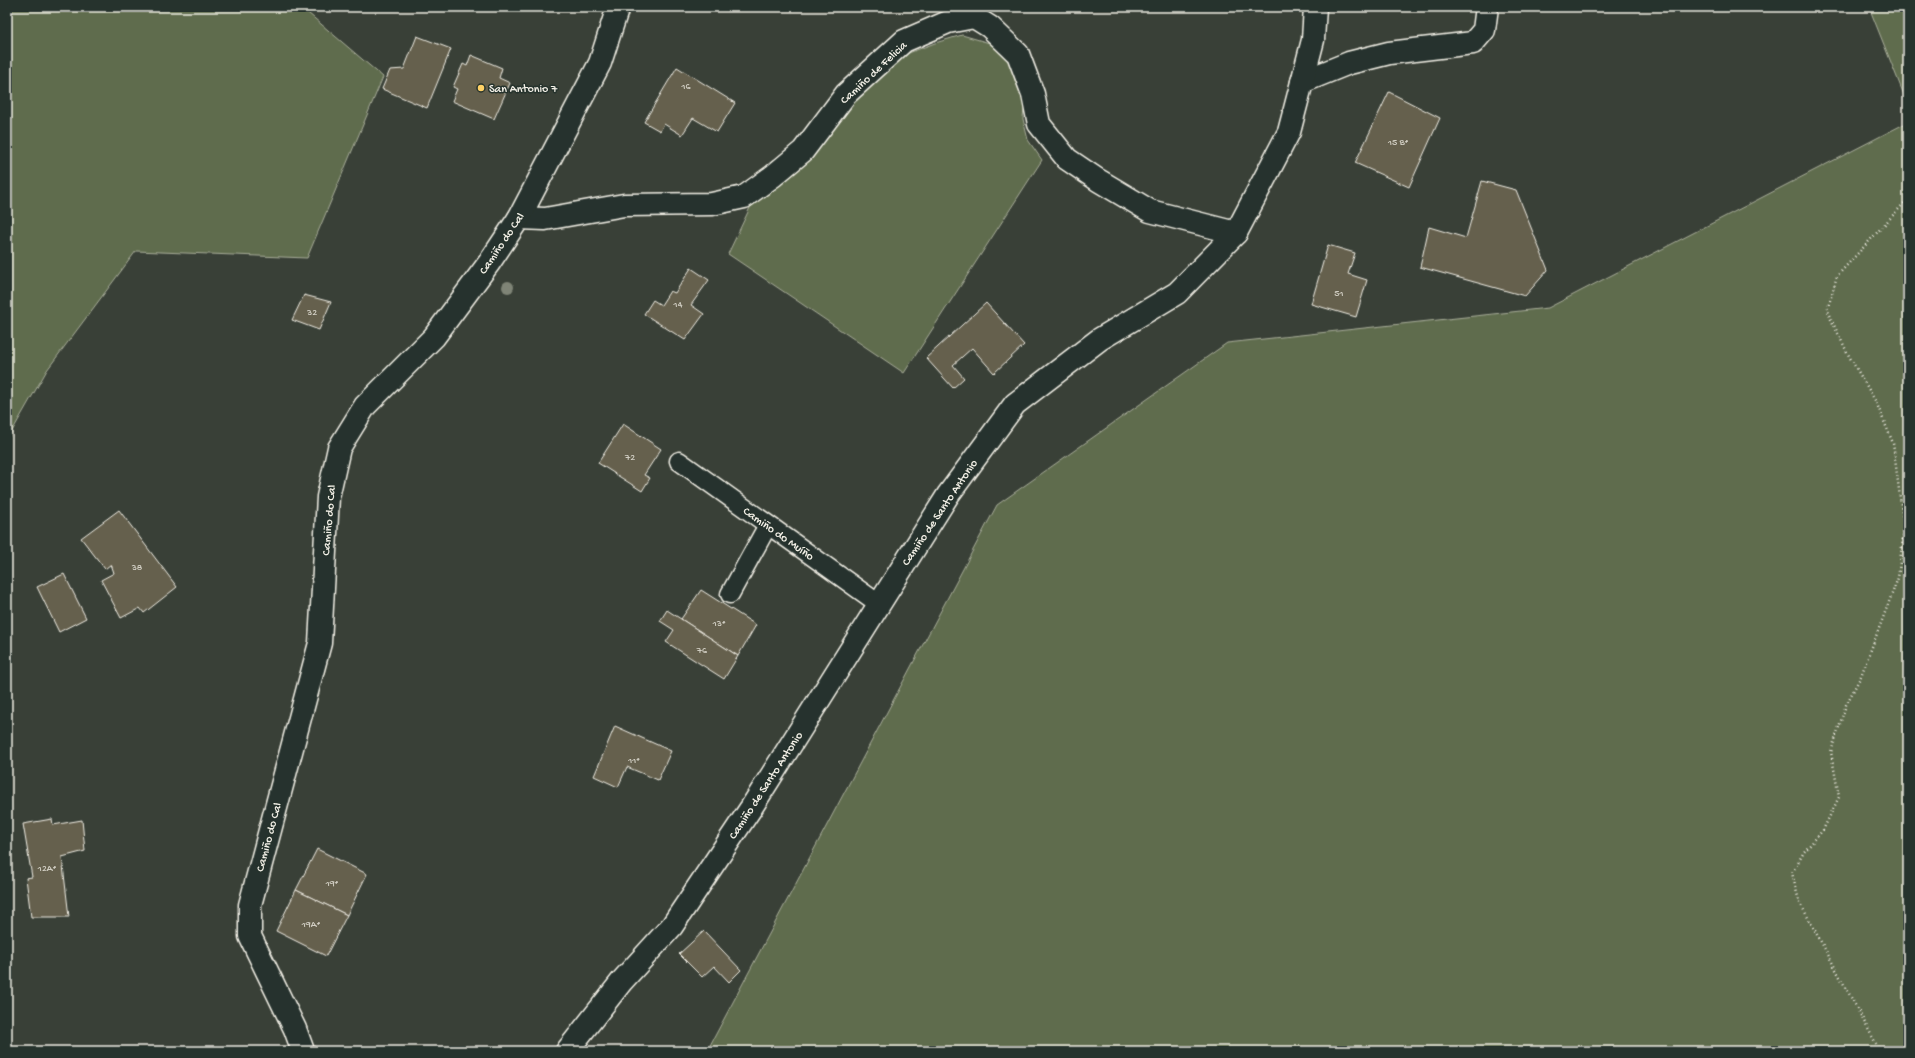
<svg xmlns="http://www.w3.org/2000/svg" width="1915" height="1058" viewBox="0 0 1915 1058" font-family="'Gochi Hand',sans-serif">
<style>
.green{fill:#5f6c4e;stroke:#aaae9b}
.building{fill:#65604e;stroke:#f4f1e8}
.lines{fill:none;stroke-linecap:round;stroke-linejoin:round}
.lane-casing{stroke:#f4f1e8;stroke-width:21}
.street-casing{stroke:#f4f1e8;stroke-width:25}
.secondary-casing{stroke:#f4f1e8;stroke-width:25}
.path{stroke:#f4f1e8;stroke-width:2.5;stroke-dasharray:1 3;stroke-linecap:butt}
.lane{stroke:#26332d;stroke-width:18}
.street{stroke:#26332d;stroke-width:22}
.secondary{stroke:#26332d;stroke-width:22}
.tree{fill:#7f8476}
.poi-dot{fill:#ffd166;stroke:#26332d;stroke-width:1.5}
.labels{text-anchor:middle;stroke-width:3;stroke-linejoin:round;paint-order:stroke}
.number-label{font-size:10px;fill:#d0cdc2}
.street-label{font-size:12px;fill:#f4f1e8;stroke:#26332d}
.poi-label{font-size:12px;fill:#f4f1e8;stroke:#26332d;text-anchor:start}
</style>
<rect width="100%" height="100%" fill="#394037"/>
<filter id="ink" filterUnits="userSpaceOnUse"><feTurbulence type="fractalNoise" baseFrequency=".025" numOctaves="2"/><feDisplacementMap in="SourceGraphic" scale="8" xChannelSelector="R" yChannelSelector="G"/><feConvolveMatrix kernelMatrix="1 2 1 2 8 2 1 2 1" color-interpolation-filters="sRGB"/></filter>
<g filter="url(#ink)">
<g class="green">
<path d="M7 7H301L383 77 307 258 136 251 47 370 7 440Z"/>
<path d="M1869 7H1908V105Z"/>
<path d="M962 35 993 44 1011 58 1025 94 1023 119 1028 140 1042 160 904 373 728 254 757 193 856 99 906 54 935 43Z"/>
<path d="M1908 122V1051H707L997 505 1227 343 1548 308Z"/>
</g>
<g class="building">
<path d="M417 36 451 49 427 108 382 89 390 70 404 69Z"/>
<path d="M471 55 502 68 499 78 510 83 494 119 452 101 457 89 453 87 463 64 467 66Z"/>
<path d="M677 67 735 103 717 132 693 118 682 135 664 124 660 131 644 122Z"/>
<path d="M1389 92 1440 118 1409 187 1355 163Z"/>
<path d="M1482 181 1516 190 1548 270 1525 296 1420 267 1429 227 1466 238Z"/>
<path d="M1328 245 1355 253 1348 274 1367 280 1356 317 1311 304Z"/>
<path d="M691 268 709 280 691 305 704 314 685 340 644 314 653 300 661 305 670 291 675 293Z"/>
<path d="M304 295 331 302 319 330 292 320Z"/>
<path d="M986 303 1024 345 994 373 972 348 953 365 964 378 953 388 926 358Z"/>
<path d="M623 424 661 449 644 475 650 478 642 491 598 463Z"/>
<path d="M119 510 177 587 144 613 140 608 121 618 101 580 114 573 111 564 105 569 81 538Z"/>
<path d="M64 574 86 618 59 632 37 587Z"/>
<path d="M701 590 756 625 738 656 681 619Z"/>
<path d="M667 610 738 656 724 679 666 642 674 630 660 621Z"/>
<path d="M615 726 671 751 658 780 627 767 618 787 594 776Z"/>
<path d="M52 819 53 825 82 820 85 851 62 857 69 917H31L26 878 32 877 23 824Z"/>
<path d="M317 849 367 874 347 915 296 890Z"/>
<path d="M296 890 347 915 326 956 276 931Z"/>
<path d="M704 931 741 970 729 982 714 966 702 977 679 954Z"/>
</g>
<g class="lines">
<defs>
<g id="lane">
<path d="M679 461 879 604"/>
<path d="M730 594 768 525"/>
</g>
<g id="street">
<path d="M1302 82 1349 63 1389 53 1473 43 1484 30 1487 7"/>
<path d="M519 218 545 219 624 205 712 204 744 197 773 176 803 151 846 94 904 41 948 22 974 17 990 27 1018 54 1033 94 1039 124 1067 159 1098 180 1150 211 1236 233"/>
<path d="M303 1051 295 1029 250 936V905L320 643 328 497 339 448 365 406 434 337 489 263 519 218 600 63 618 7"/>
</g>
<path id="secondary" d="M567 1051 622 981 672 926 751 808 948 495 1015 404 1100 339 1177 293 1236 233 1289 132 1313 40 1315 7"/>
</defs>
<use href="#lane" class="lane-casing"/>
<use href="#street" class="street-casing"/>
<use href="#secondary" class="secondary-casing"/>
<path class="path" d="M1880 1051 1799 901 1792 873 1804 852 1823 830 1839 797 1831 752 1846 705 1861 676 1898 578 1904 529 1893 443 1876 402 1849 356 1827 311 1837 276 1908 199"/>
<use href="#lane" class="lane"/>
<use href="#street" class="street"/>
<use href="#secondary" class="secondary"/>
</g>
<circle class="tree" cx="508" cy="287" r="6"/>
</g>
<circle class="poi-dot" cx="481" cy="88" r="4"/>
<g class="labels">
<g class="number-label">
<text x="686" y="89">16</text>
<text x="1398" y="145">15 B*</text>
<text x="1339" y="296">51</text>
<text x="678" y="307">14</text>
<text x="312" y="315">32</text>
<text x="630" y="460">72</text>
<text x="137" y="570">38</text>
<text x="719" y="626">13*</text>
<text x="702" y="653">76</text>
<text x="634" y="763">11*</text>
<text x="47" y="871">12A*</text>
<text x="332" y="886">19*</text>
<text x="311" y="927">19A*</text>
</g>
<g class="street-label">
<text transform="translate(873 72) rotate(-43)" y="4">Camiño de Felicia</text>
<text transform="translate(501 243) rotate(-56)" y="4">Camiño do Cal</text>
<text transform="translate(939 512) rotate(-56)" y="4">Camiño de Santo Antonio</text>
<text transform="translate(328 520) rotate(-85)" y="4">Camiño do Cal</text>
<text transform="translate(779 533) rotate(35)" y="4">Camiño do Muíño</text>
<text transform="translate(765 785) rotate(-57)" y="4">Camiño de Santo Antonio</text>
<text transform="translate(268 837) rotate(-75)" y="4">Camiño do Cal</text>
</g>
<g class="poi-label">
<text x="489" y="92">San Antonio 7</text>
</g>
</g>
<rect width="1915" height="1058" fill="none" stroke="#26332d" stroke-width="24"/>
<rect x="12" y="12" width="1891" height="1034" fill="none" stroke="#f4f1e8" stroke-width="1.5" filter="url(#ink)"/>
</svg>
